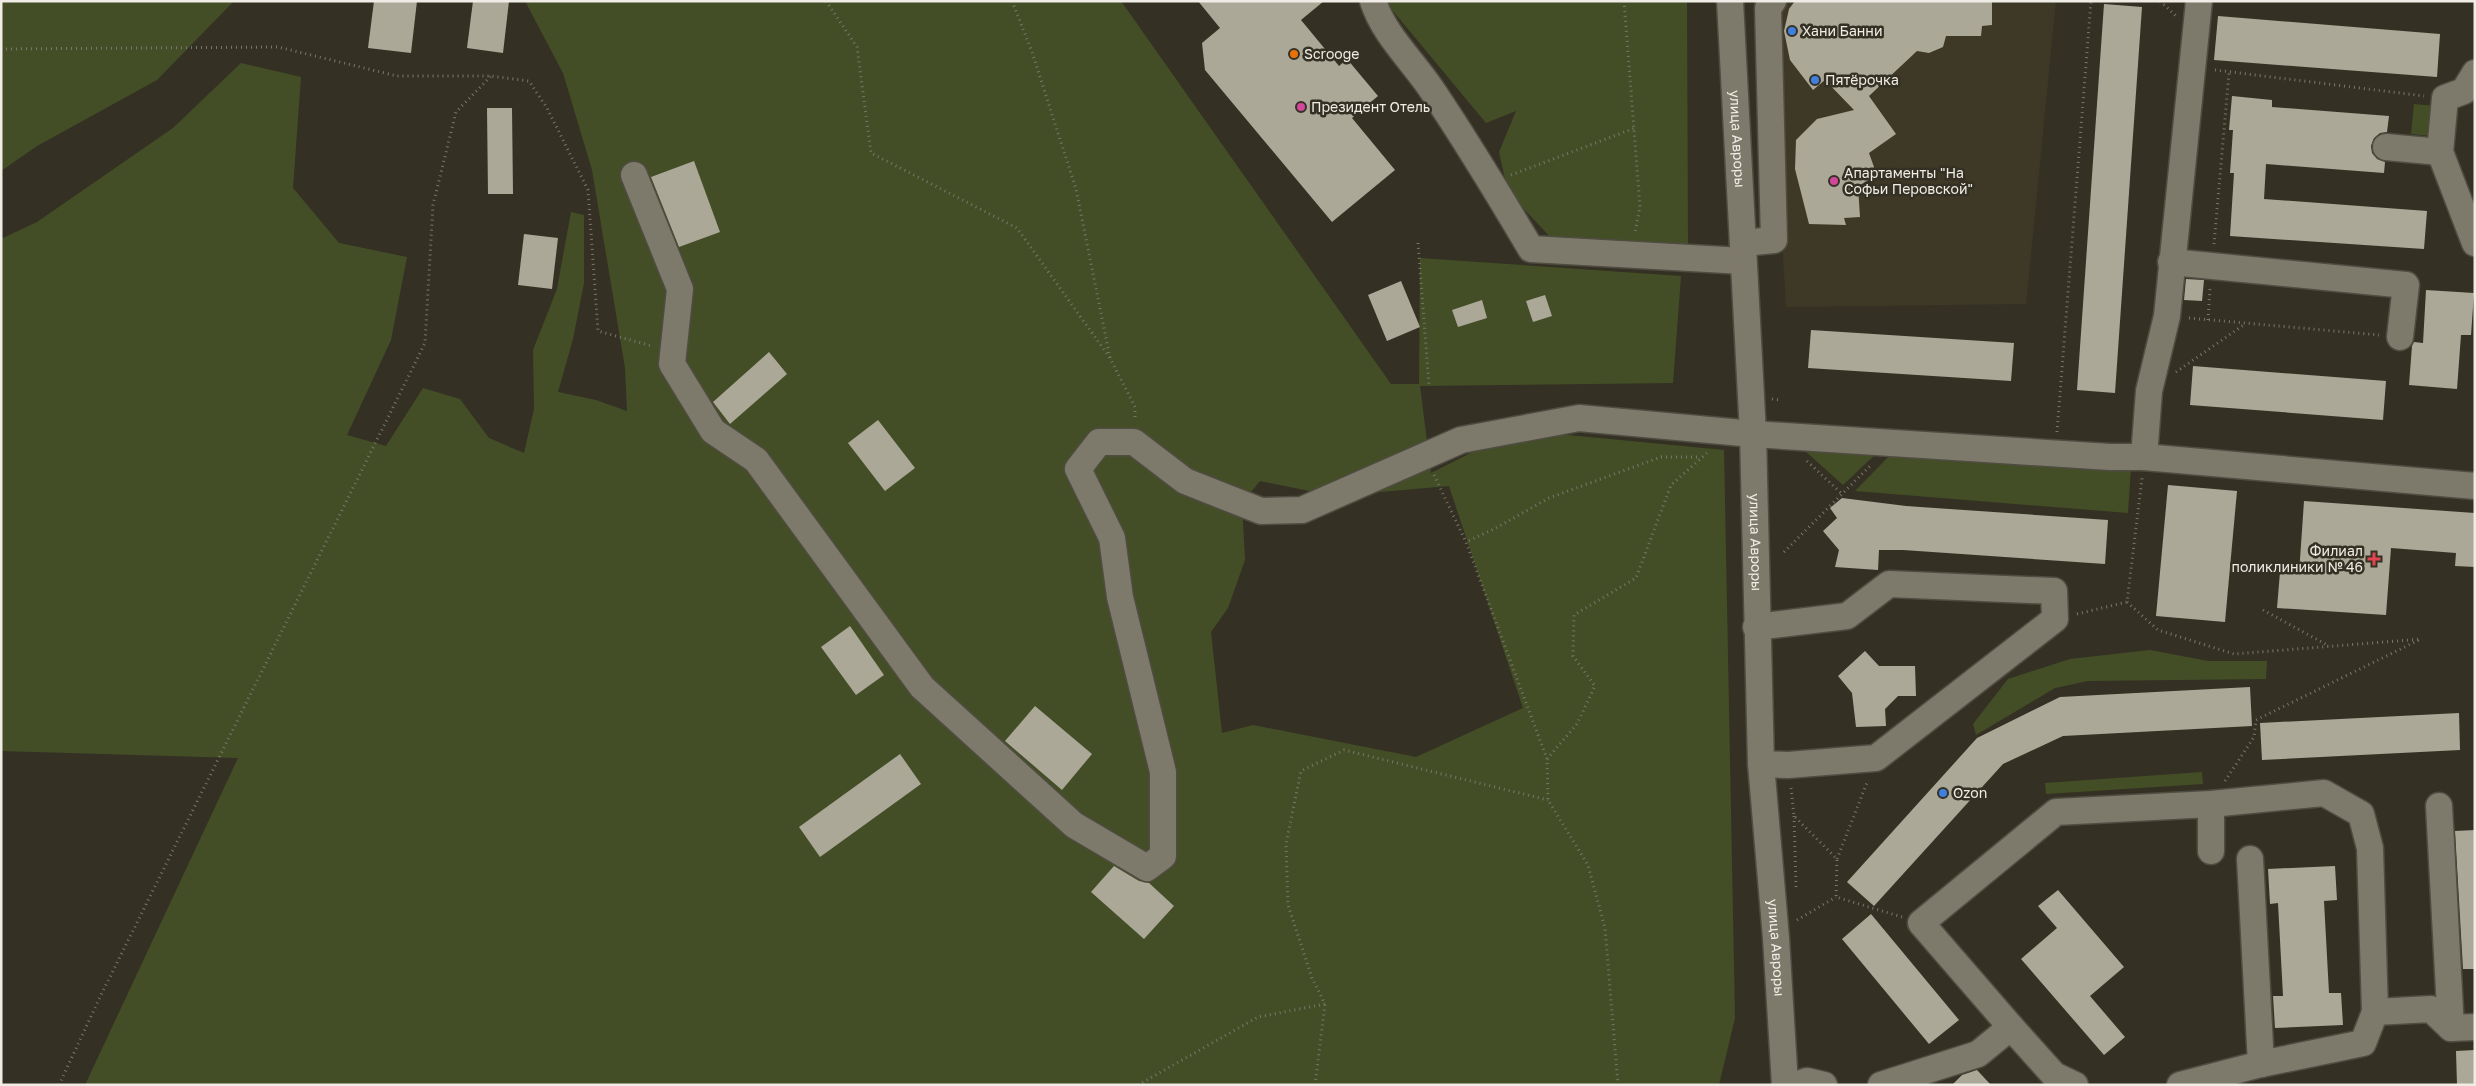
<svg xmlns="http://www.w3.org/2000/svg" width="2476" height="1086" viewBox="0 0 2476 1086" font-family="'Golos Text',sans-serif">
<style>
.built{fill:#3e3926}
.green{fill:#444e26;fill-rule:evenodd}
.building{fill:#aba898}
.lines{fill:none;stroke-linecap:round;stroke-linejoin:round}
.minor-casing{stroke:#4f4c41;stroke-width:29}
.path{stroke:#79766b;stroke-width:3;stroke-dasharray:1 4;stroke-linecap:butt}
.minor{stroke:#7d796b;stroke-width:26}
.shop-dot{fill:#3f7fe0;stroke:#343124;stroke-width:2}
.food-dot{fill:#e8710a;stroke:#343124;stroke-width:2}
.hotel-dot{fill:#d1479c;stroke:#343124;stroke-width:2}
.health-dot{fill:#e0444e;stroke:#343124;stroke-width:2}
.labels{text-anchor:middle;stroke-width:5;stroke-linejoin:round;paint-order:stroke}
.poi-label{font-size:14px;fill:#efede5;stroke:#343124;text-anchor:start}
.street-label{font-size:14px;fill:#efede5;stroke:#343124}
</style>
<rect width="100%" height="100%" fill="#343124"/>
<path class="built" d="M1768 1H2056L2026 304 1786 307Z"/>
<g class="green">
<path d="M1 1H234L157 80 37 146 1 171Z"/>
<path d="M525 1H1121L1391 384H1419L1420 258 1681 276 1673 383 1420 386 1431 473 1516 430 1724 450 1735 1018 1719 1085H85L238 758 1 751V239L37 222 173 128 241 63 301 77 293 188 339 243 407 257 391 340 347 435 386 446 423 388 460 399 489 438 524 453 534 409 533 350 557 289 571 212 584 215V283L573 339 558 392 596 400 627 411 625 368 592 170 563 73ZM1260 481 1334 496 1449 486 1523 708 1416 757 1253 725 1222 733 1211 632 1228 608 1245 560 1242 503Z"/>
<path d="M1390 1H1687L1688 248 1553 240 1508 192 1499 152 1516 111 1486 123 1388 5Z"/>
<path d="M2414 104 2435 106 2432 136 2411 134Z"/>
<path d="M1794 441 1883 447 1843 485Z"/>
<path d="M1896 449 2131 467 2128 513 1855 491Z"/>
<path d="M2150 650 2208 661H2267L2266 679 2088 681 2055 688 1976 735 1973 724 2008 679 2070 659Z"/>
<path d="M2202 772 2203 784 2046 794 2045 783Z"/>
</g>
<g class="building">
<path d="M374 1H417L411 53 368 48Z"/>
<path d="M473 1H509L503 53 467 48Z"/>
<path d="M1198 1H1324L1301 20 1339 66 1347 59 1378 96 1352 118 1395 170 1332 222 1205 70 1202 43 1220 28Z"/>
<path d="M1795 1H1992V25L1982 26 1981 36H1946L1943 47 1929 53 1917 51 1869 96 1896 134 1869 153 1874 167 1869 180 1858 186 1860 217 1844 218 1846 225 1809 224 1795 169 1796 140 1817 119 1854 110 1825 80 1813 90 1790 60 1784 31 1789 9Z"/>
<path d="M2104 4 2142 7 2115 393 2077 390Z"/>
<path d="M2218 16 2440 34 2437 77 2214 60Z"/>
<path d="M2232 96 2272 100V107L2389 116 2387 132 2380 133 2374 138 2371 146 2372 153 2377 159 2385 162 2384 173 2266 164 2264 199 2427 211 2424 249 2230 236 2234 173H2230L2233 130H2229Z"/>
<path d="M487 108H512L513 194H488Z"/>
<path d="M694 161 720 232 679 247 651 177Z"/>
<path d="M524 234 558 238 552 289 518 285Z"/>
<path d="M2186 279 2204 280 2202 301 2184 300Z"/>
<path d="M1401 281 1420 327 1387 341 1368 295Z"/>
<path d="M2426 290 2474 293 2471 335H2461L2457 389 2409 385 2412 346 2414 342 2423 343Z"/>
<path d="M1545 295 1552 316 1533 322 1526 301Z"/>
<path d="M1482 300 1487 318 1458 327 1452 310Z"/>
<path d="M1811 330 2014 343 2011 381 1808 368Z"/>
<path d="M769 352 787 374 730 424 713 402Z"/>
<path d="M2193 366 2386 381 2383 420 2190 405Z"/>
<path d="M878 420 915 468 885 491 848 443Z"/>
<path d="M2168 485 2237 491 2225 622 2156 616Z"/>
<path d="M1842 498 1906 506 2108 520 2105 564 1903 550H1879L1878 570 1835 567 1839 550 1823 531 1837 518 1830 508Z"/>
<path d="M2304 501 2475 513V567L2455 566 2456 553 2391 548 2386 615 2277 608 2280 572 2299 574Z"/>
<path d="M850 626 884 675 856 695 821 647Z"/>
<path d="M1865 651 1879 666H1915L1916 696H1898L1885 709 1886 726 1856 727 1852 693 1838 676Z"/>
<path d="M2250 687 2252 726 2063 736 2003 764 1874 906 1847 882 1977 738 2060 697Z"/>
<path d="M1035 706 1092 754 1062 790 1005 741Z"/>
<path d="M2459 713 2460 750 2262 760 2260 723Z"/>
<path d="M900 754 921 784 820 857 799 827Z"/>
<path d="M2475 830V969H2463L2455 831Z"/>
<path d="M1114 866 1139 881 1149 883 1174 906 1144 939 1091 892Z"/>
<path d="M2335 866 2337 900 2324 901 2329 993H2341L2343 1025 2275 1028 2273 996H2283L2278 903 2270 904 2268 869Z"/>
<path d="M2058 890 2124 967 2090 996 2125 1037 2104 1055 2021 959 2057 928 2038 906Z"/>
<path d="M1871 914 1959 1020 1929 1044 1842 939Z"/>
<path d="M2475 1050V1085H2457L2456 1051Z"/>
<path d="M1977 1070 1991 1085H1952L1962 1075Z"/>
</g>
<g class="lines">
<defs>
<g id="minor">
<path d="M1373 1C1384 35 1412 60 1432 90 1467 142 1499 195 1531 249L1743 261"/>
<path id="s1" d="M1730 1 1753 434 1761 764 1776 938 1785 1085"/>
<path d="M2475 73 2464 91 2445 98 2440 152 2475 243"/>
<path d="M2386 147 2440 152"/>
<path d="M634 175 680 289 672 364 713 431 756 460 922 687 1074 825 1147 868 1163 856V772L1120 597 1112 538 1078 469 1099 442H1134L1185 481 1261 511 1302 510 1461 440 1579 418 1753 434 2110 457H2144L2475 486"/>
<path d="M1743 243 1774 240 1768 8 1773 1"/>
<path d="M2171 262 2406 285 2400 337"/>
<path d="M2144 457 2149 391 2167 316 2199 1"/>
<path d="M1756 627 1847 616 1889 584 2054 591 2055 619 1876 758 1788 765 1761 764"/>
<path d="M2211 804V851"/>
<path d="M2439 806 2451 1028"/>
<path d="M2250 859 2261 1064"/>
<path d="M2011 1027 1921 923 2056 812 2211 804 2324 793 2361 814 2370 848 2375 1012"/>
<path d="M1796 1085 1807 1081 1824 1085"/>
<path d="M1881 1085 1978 1054 2011 1027 2054 1075 2075 1085"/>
<path d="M2180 1085 2261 1064 2363 1043 2375 1012 2431 1009 2451 1028 2475 1027"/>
</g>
</defs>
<use href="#minor" class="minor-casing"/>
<g class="path">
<path d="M826 1 857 47 871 153 1017 228 1110 358"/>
<path d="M1012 1 1032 52 1076 189 1110 358 1135 407V421"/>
<path d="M1624 1 1640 207 1635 232"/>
<path d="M2160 1 2176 16"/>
<path d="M1 49 278 47 397 76H491L529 81 547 108 588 190 598 331 652 346"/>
<path d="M2215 70 2424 96"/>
<path d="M1511 175 1635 128"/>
<path d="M1418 243 1429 385"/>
<path d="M2214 244 2229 73"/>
<path d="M2189 318 2379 335"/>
<path d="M2208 320 2210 288"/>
<path d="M2176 372 2245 324"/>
<path d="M1772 399 1780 400"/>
<path d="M2057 432 2091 1"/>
<path d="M1807 461 1842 494"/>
<path d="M1434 475 1466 542"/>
<path d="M1784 552 1871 465"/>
<path d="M2127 602 2158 630 2234 654 2422 639"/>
<path d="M2263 610 2329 646"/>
<path d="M2077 614 2127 602 2142 478"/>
<path d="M1547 759 1577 724 1595 686 1573 656 1574 615 1636 578 1671 485 1707 453"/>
<path d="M2225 781 2254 737 2256 720 2419 640"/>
<path d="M1791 788 1794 816 1837 859 1836 897 1902 917"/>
<path d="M1794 816 1796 887"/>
<path d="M1837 859 1868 780"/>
<path d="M1797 920 1836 897"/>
<path d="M59 1085 101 995 425 343 433 205 456 112 491 76"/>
<path d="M1138 1085 1258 1017 1325 1004 1312 978 1288 905 1286 844 1301 771 1344 750 1548 800"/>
<path d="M1315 1085 1325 1004"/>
<path d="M1618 1085 1605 928 1588 865 1548 800 1547 759 1466 542 1496 528 1549 498 1661 457H1700"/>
</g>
<use href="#minor" class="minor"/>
</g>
<g class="shop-dot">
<circle cx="1792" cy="31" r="5"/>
<circle cx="1815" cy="80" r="5"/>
<circle cx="1943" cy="793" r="5"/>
</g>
<circle class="food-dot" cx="1294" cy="54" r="5"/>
<g class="hotel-dot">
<circle cx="1301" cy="107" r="5"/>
<circle cx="1834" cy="181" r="5"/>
</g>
<path class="health-dot" d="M2371.5 551.5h5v5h5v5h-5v5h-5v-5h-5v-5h5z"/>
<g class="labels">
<g class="poi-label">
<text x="1802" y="36">Хани Банни</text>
<text x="1304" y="59">Scrooge</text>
<text x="1825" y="85">Пятёрочка</text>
<text x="1311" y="112">Президент Отель</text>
<text x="1844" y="178">Апартаменты "На<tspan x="1844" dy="16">Софьи Перовской"</tspan></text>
<text x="2363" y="556" text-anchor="end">Филиал<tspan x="2363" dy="16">поликлиники № 46</tspan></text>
<text x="1953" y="798">Ozon</text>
</g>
<g class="street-label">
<text dy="5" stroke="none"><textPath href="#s1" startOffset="138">улица Авроры</textPath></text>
<text dy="5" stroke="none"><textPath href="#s1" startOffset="542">улица Авроры</textPath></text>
<text dy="5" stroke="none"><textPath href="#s1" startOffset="948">улица Авроры</textPath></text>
</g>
</g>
<rect width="2476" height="1086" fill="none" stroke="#efede5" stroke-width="5"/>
</svg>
